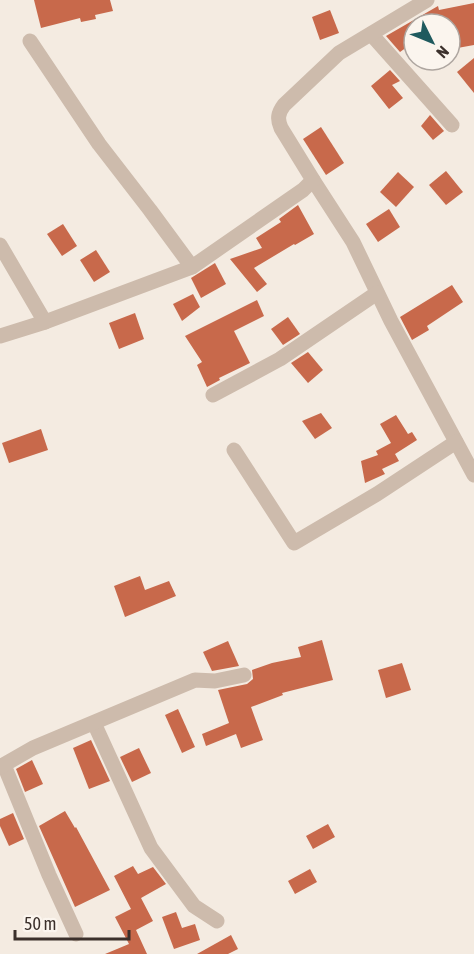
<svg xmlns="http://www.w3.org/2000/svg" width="474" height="954" viewBox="0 0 474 954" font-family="'Asap Condensed',sans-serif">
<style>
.building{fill:#c8694b}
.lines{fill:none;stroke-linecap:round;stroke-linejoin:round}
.minor{stroke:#cdbbac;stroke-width:15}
</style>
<rect width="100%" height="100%" fill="#f4ebe1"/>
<g class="building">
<path d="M34 0H110L113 11 95 15 96 19 81 22 80 18 41 28Z"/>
<path d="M474 3V45L452 49 450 24H414V42L400 52 386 36 438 6 439 10Z"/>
<path d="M330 10 339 33 320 40 312 17Z"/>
<path d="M474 58V93L457 72Z"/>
<path d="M390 70 400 81 392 85 403 98 389 109 371 86Z"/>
<path d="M430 115 444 131 433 140 421 126Z"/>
<path d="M321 127 344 163 326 175 303 139Z"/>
<path d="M446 171 463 192 446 205 429 185Z"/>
<path d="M398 172 414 187 396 207 380 192Z"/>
<path d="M298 205 314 234 295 245 294 244 254 268 267 284 257 292 230 259 262 248 256 238 281 222 279 219Z"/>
<path d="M389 209 400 227 378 242 366 224Z"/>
<path d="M63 224 77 246 62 256 47 234Z"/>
<path d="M96 250 110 272 94 282 80 260Z"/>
<path d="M215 263 226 284 201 298 191 278Z"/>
<path d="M452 285 463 302 427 326 429 330 412 340 400 317Z"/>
<path d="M193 294 200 307 182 321 173 304Z"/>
<path d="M257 300 264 316 234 331 250 363 219 378 220 380 207 387 197 365 202 362 185 336Z"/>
<path d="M135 313 144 339 119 349 109 323Z"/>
<path d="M288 317 300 334 283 345 271 329Z"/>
<path d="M308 352 323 370 308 383 291 363Z"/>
<path d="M321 413 332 428 315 439 302 421Z"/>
<path d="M396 415 408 434 412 432 417 440 395 454 399 461 382 469 385 474 365 483 361 461 378 455 376 451 391 443 380 424Z"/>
<path d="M41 429 48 450 9 463 2 443Z"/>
<path d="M140 576 145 590 169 581 176 596 125 617 114 586Z"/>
<path d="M322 640 333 680 282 693 283 695 251 707 263 740 241 748 236 734 206 746 202 734 229 723 218 690 247 684 253 679 252 670 272 663 301 657 298 647Z"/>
<path d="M228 641 239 666 212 671 203 652Z"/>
<path d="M402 663 411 690 386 698 378 670Z"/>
<path d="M178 709 195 747 182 753 165 715Z"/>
<path d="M91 740 110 781 89 789 73 748Z"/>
<path d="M139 748 151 773 132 782 120 757Z"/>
<path d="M32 760 43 784 25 792 16 769Z"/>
<path d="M65 811 75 828 76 827 110 890 75 907 39 826Z"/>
<path d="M13 813 24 839 9 846 0 826V819Z"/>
<path d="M328 824 335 837 313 849 306 836Z"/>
<path d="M133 866 138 874 153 867 166 884 141 898 153 921 136 930 147 954H105L129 944 115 917 131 909 114 876Z"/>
<path d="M310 869 317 882 295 894 288 881Z"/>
<path d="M176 912 182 928 195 924 200 940 174 949 162 917Z"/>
<path d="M231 935 238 949 228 954H197Z"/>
</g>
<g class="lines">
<g class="minor">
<path d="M371 34 452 125"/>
<path d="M30 41 99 144 150 210 192 267"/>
<path d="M313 180 353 242 391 321 474 475"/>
<path d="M0 245 45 322"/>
<path d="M0 336 45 322 192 267 303 190 313 180 281 128C277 119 278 113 284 105L339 53 427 0"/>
<path d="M213 395 280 359 377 293"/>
<path d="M234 450 294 543 377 494 456 442"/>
<path d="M94 723 151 848 194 906 217 921"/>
<path d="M4 765 49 875 76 934"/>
<path d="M0 767 33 748 195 680 215 681 244 675"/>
</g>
</g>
<g transform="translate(432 42) rotate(133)"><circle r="28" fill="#fbf5ee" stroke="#aea6a0" stroke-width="1.5"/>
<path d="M0-4.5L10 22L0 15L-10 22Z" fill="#1f5a5e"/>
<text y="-9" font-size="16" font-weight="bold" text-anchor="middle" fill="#3b302b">N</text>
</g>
<path d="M15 930v9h114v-9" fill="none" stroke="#3b302b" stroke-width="3"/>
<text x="24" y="930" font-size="18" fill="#3b302b" stroke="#fbf5ee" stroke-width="4.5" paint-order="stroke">50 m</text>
</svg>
